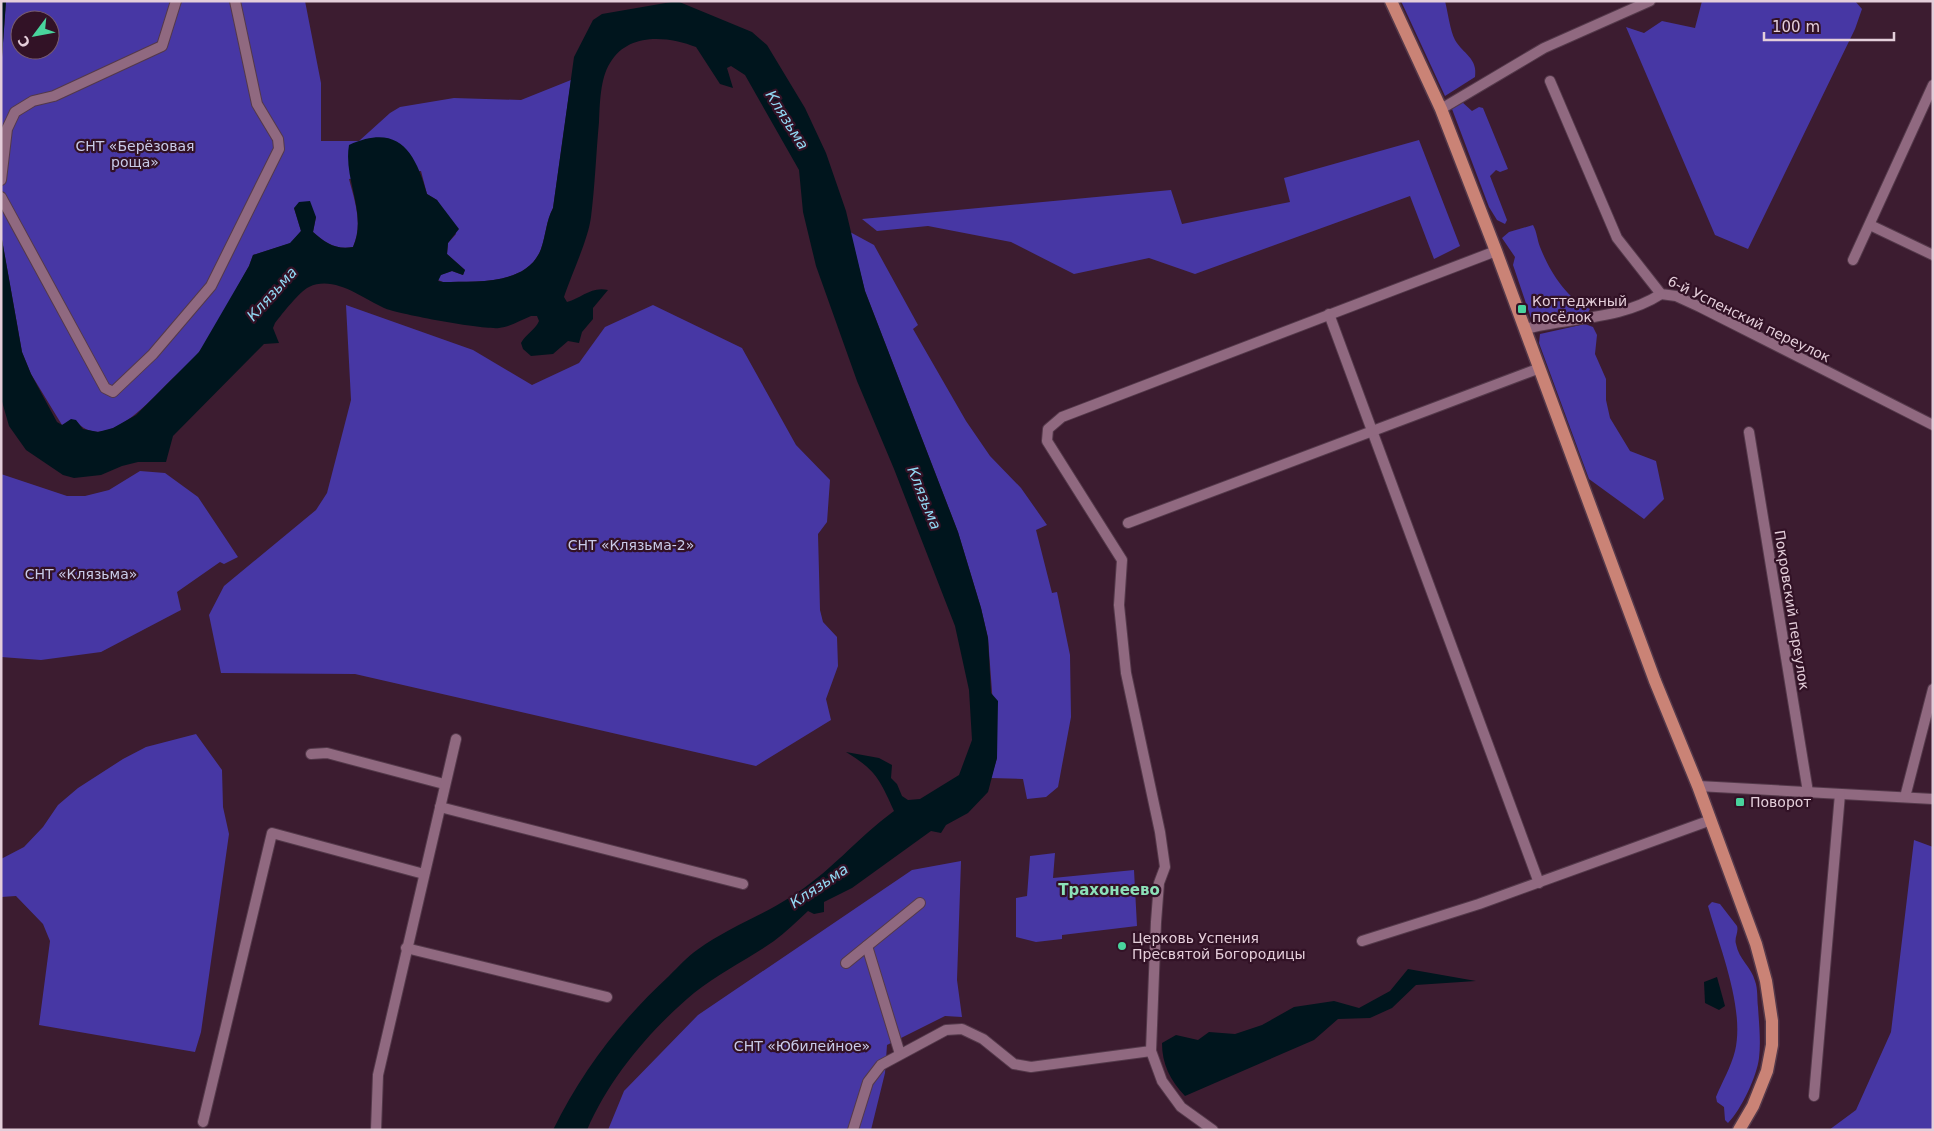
<svg xmlns="http://www.w3.org/2000/svg" width="1934" height="1131" viewBox="0 0 1934 1131" font-family="'DejaVu Sans',sans-serif">
<style>
.green{fill:#4737a4;fill-rule:evenodd}
.water{fill:#00151d}
.lines{fill:none;stroke-linecap:round;stroke-linejoin:round}
.minor-casing{stroke:#54394a;stroke-width:12}
.major-casing{stroke:#54394a;stroke-width:15}
.minor{stroke:#906980;stroke-width:10}
.major{stroke:#ca8376;stroke-width:12}
.poi-dot{fill:#49d49d;stroke:#321226;stroke-width:2}
.labels{text-anchor:middle;stroke-width:4.5;stroke-linejoin:round;paint-order:stroke}
.park-label{font-size:14px;fill:#c9cbe8;stroke:#321226}
.poi-label{font-size:14px;fill:#e4ceda;stroke:#321226;text-anchor:start}
.street-label{font-size:14px;fill:#e4ceda;stroke:#321226}
.water-label{font-size:15px;font-style:italic;fill:#92d9f3;stroke:#321226}
.neighbourhood-label{font-size:15px;font-weight:bold;fill:#8ce1b9;stroke:#321226}
</style>
<rect width="100%" height="100%" fill="#3c1c30"/>
<g class="green">
<path d="M6 1H305L321 83V141H359L390 113 400 107 454 98 521 100 571 80 553 208C546 221 546 235 541 249 527 286 475 281 443 282L438 280 440 275 452 271 463 275 465 270 447 254 448 243 456 234 437 200 427 194 421 171 349 179C355 202 363 224 353 247 336 250 325 243 313 232L316 217 294 208 301 231 291 243 253 255 249 266C234 292 217 330 199 352 191 363 179 372 169 382 149 402 104 454 76 421L62 425 31 374 22 352 1 234V71ZM20 20H50V50H20Z"/>
<path d="M1401 1H1445C1448 13 1450 30 1455 40 1463 54 1478 58 1475 77L1445 96Z"/>
<path d="M1702 1H1855L1862 9 1855 29 1748 249 1715 235 1626 27 1644 33 1662 21 1695 28Z"/>
<path d="M1462 102 1472 111 1479 107 1483 108 1508 169 1500 172 1496 170 1490 176 1507 220 1505 224 1497 220 1489 207 1452 109 1454 105Z"/>
<path d="M1419 140 1460 246 1434 259 1410 196 1195 274 1149 258 1074 274 1011 242 928 226 877 231 862 219 1171 190 1182 224 1290 202 1284 178Z"/>
<path d="M1533 225C1537 232 1537 239 1540 247 1550 272 1566 298 1590 309L1588 313 1532 321 1513 265 1515 257 1502 238 1509 232Z"/>
<path d="M850 232 874 245 918 325 913 329 966 421 990 456 1021 488 1047 525 1036 530 1052 593 1057 592 1070 655 1071 717 1058 787 1046 797 1027 799 1023 779 991 778 997 758 988 638 981 608 958 532 865 291Z"/>
<path d="M346 305 473 350 532 385 579 363 605 327 653 305 742 348 796 445 830 480 827 522 818 534 820 610 823 622 837 637 838 666 826 699 831 720 756 766 355 674 221 673 209 615 224 586 316 510 327 493 351 400Z"/>
<path d="M1585 324 1593 327 1597 335 1595 354 1606 379V400L1610 418 1630 451 1656 461 1664 499 1644 519 1589 479 1539 343 1540 334Z"/>
<path d="M140 471 165 473 198 497 238 557 224 564 220 562 177 592 181 610 101 652 41 660 1 657V474L67 496H85L109 490Z"/>
<path d="M196 734 222 770 223 807 229 834 201 1032 195 1052 39 1025 50 941 43 924 16 896 1 897V859L24 847 43 827 58 805 78 788 123 759 146 747Z"/>
<path d="M1914 840 1933 847V1130H1829L1856 1110 1891 1032Z"/>
<path d="M1055 853 1053 878 1134 870 1137 926 1062 935V939L1036 942 1016 937V898L1027 896 1030 856Z"/>
<path d="M961 861 957 980 962 1017 945 1016 887 1045 885 1073 871 1130H608L624 1091 698 1015 912 870Z"/>
<path d="M1712 902 1720 904 1737 926C1739 932 1734 938 1736 944 1739 960 1751 966 1755 981 1758 989 1757 999 1758 1007 1759 1024 1761 1041 1759 1058 1757 1076 1741 1110 1728 1123L1725 1120 1724 1107 1717 1102 1716 1097C1722 1082 1731 1067 1735 1051 1745 1009 1720 948 1708 906Z"/>
</g>
<g class="water">
<path d="M1 1H6L1 71Z"/>
<path d="M677 1 752 32 767 45 805 108 826 153 846 211 865 291 958 532 981 608 988 638 991 693 998 701 997 758 988 792 968 813 946 825 941 833 931 831 852 888 824 902V912L814 914 808 911C797 921 786 932 774 941 748 959 719 973 694 993 650 1030 610 1077 587 1130H553C582 1071 621 1020 669 976 678 967 687 957 697 950 727 928 759 917 789 898 829 874 857 838 894 811 880 780 876 770 846 752L879 758 892 765 891 778 897 784 902 796 908 800 920 799 959 775 972 740 969 690 955 626 894 469 857 381 816 266 803 212 799 170 745 75 731 66 727 68 733 88 720 84 696 47C668 36 628 32 610 63 600 79 600 103 599 122 596 154 595 186 591 217 588 240 572 273 564 297L567 302C582 298 591 286 608 290L593 308V319L582 332 579 343 568 341 553 354 531 356 523 349 521 343C526 334 535 330 539 321L537 316H531C521 320 510 327 499 328 485 330 397 314 384 308 362 298 334 275 309 287 299 292 283 313 275 323L273 328 279 343 264 344 173 436 166 462H138L122 466 101 475 74 478 63 475 26 450 9 426 1 398V234L22 352 31 374 57 422 62 425 71 419 76 420 83 429 98 432 113 428 136 415 199 352 249 266 253 255 290 243 301 231 294 208 299 202 310 201 316 217 313 232C325 243 336 250 353 247 368 214 343 180 349 145 398 123 415 151 427 194L437 200 459 229 448 243 447 254 465 270 463 275 452 271 441 275 438 281 443 282C475 281 527 286 541 249 546 235 546 221 553 208L574 57 593 20 602 14Z"/>
<path d="M1408 969 1476 981 1416 985 1392 1008 1370 1018 1338 1019 1314 1040 1185 1096C1170 1080 1162 1064 1162 1043L1176 1035 1198 1040 1209 1032 1235 1034 1262 1025 1294 1007 1334 1001 1359 1008 1390 991Z"/>
<path d="M1717 977 1725 1006 1719 1010 1705 1003 1704 982Z"/>
</g>
<g class="lines">
<defs>
<g id="minor">
<path d="M1550 81 1617 238 1661 294 1676 296 1700 307 1933 425"/>
<path d="M1441 109 1544 48 1650 1"/>
<path d="M1 180 7 129 15 112 33 101 54 96 162 46 176 1"/>
<path d="M1 197 105 388 113 392 153 354 211 286 279 149 278 139 257 104 235 1"/>
<path d="M1870 225 1933 255"/>
<path d="M1853 260 1933 85"/>
<path d="M1329 314 1539 883"/>
<path d="M1525 329C1570 317 1621 320 1661 294"/>
<path d="M1749 432 1808 792"/>
<path d="M1128 523 1540 368"/>
<path d="M311 754 327 753 444 784"/>
<path d="M1698 786 1933 799"/>
<path d="M1905 797 1933 689"/>
<path d="M440 807 743 884"/>
<path d="M1362 941 1479 904 1711 820"/>
<path d="M867 946 900 1054"/>
<path d="M406 948 607 997"/>
<path d="M846 963 920 903"/>
<path d="M1814 1096 1840 794"/>
<path d="M203 1122 272 833 424 874"/>
<path d="M376 1130 378 1075 456 739"/>
<path d="M853 1130 868 1082 881 1065 946 1030 962 1029 983 1039 1014 1064 1031 1067 1151 1051"/>
<path d="M1213 1130 1181 1107 1162 1081 1151 1051 1156 922 1159 883 1165 867 1160 832 1126 673 1119 605 1122 560 1047 441 1048 429 1062 417 1496 251"/>
</g>
<path id="major" d="M1391 1 1441 109 1496 251 1655 681 1698 786 1756 944 1766 981 1772 1021V1045L1767 1071 1753 1106 1739 1130"/>
</defs>
<use href="#minor" class="minor-casing"/>
<use href="#major" class="major-casing"/>
<use href="#minor" class="minor"/>
<use href="#major" class="major"/>
</g>
<g class="poi-dot">
<rect x="1517" y="304" width="10" height="10" rx="2.5"/>
<rect x="1735" y="797" width="10" height="10" rx="2.5"/>
<circle cx="1122" cy="946" r="5"/>
</g>
<g class="labels">
<g class="park-label">
<text x="135" y="151">СНТ «Берёзовая<tspan x="135" dy="16">роща»</tspan></text>
<text x="631" y="550">СНТ «Клязьма-2»</text>
<text x="81" y="579">СНТ «Клязьма»</text>
<text x="802" y="1051">СНТ «Юбилейное»</text>
</g>
<g class="poi-label">
<text x="1532" y="306">Коттеджный<tspan x="1532" dy="16">посёлок</tspan></text>
<text x="1750" y="807">Поворот</text>
<text x="1132" y="943">Церковь Успения<tspan x="1132" dy="16">Пресвятой Богородицы</tspan></text>
</g>
<g class="street-label">
<text transform="translate(1749 319) rotate(26)" y="5">6-й Успенский переулок</text>
<text transform="translate(1792 610) rotate(81)" y="5">Покровский переулок</text>
</g>
<g class="water-label">
<text transform="translate(787 120) rotate(58)" y="5">Клязьма</text>
<text transform="translate(272 294) rotate(-48)" y="5">Клязьма</text>
<text transform="translate(924 498) rotate(68)" y="5">Клязьма</text>
<text transform="translate(819 886) rotate(-34)" y="5">Клязьма</text>
</g>
<g class="neighbourhood-label">
<text x="1109" y="895">Трахонеево</text>
</g>
</g>
<rect width="1934" height="1131" fill="none" stroke="#e4ceda" stroke-width="5"/>
<g transform="translate(35 35) rotate(238)"><circle r="24" fill="#321226" stroke="#795d6e"/>
<path d="M0-4L9 19L0 12L-9 19Z" fill="#49d49d"/>
<text y="-8" font-size="14" font-weight="bold" text-anchor="middle" fill="#e4ceda">С</text>
</g>
<path d="M1764 32v8h130v-8" fill="none" stroke="#e4ceda" stroke-width="2.5"/>
<text x="1772" y="32" font-size="15" fill="#e4ceda" stroke="#321226" stroke-width="4" paint-order="stroke">100 m</text>
</svg>
